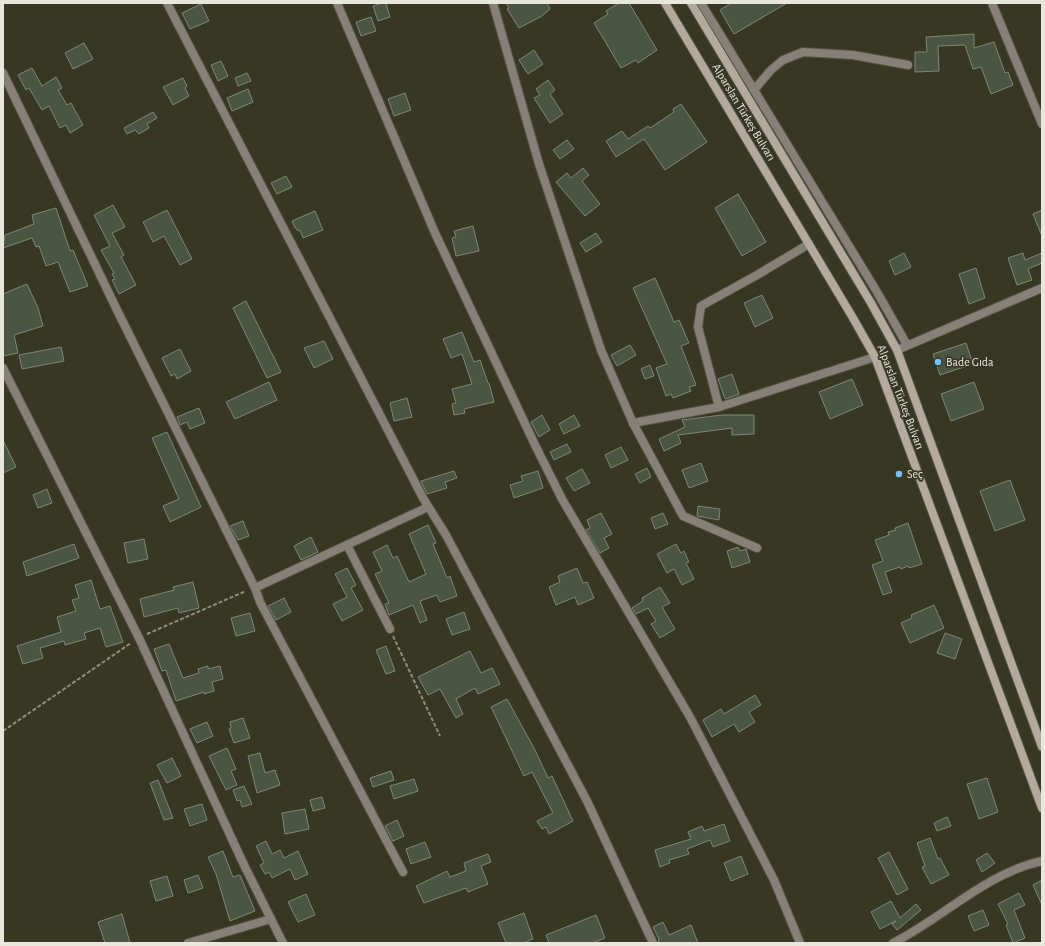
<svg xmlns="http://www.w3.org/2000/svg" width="1045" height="946" viewBox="0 0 1045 946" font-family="'Alegreya Sans',sans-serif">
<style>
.building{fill:#4b5544;stroke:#7d8875}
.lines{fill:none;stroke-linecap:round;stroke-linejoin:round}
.minor-casing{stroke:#545341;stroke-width:10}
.tertiary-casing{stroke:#545341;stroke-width:10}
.secondary-casing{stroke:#545341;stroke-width:10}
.path{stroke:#8e8d7e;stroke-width:2;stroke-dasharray:4 2;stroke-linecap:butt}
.minor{stroke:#868078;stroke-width:8}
.tertiary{stroke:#868078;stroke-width:8}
.secondary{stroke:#b3aa9d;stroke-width:8}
.poi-dot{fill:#77bff7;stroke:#383724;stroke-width:1.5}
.labels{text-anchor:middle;stroke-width:3.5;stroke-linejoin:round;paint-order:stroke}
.street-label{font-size:12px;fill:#e8e7dc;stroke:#383724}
.poi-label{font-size:12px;fill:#e8e7dc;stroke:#383724;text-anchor:start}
</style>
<rect width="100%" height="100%" fill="#383724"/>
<g class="building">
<path d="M382 3H386L390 17 378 21 373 6Z"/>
<path d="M506 3H547L550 9 542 16 519 28 507 9 509 8Z"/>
<path d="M619 3H629L657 50 638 63 636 60 621 68 594 23 608 14 606 11Z"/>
<path d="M731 3H787L734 34 720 10Z"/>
<path d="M201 4 209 21 190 29 182 13Z"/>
<path d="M371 17 376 31 361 36 356 22Z"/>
<path d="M974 34V48L994 42 1005 73 1008 72 1013 85 991 94 981 67 973 69 965 45 938 46 939 71 915 72V52H927L926 37Z"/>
<path d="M84 43 93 59 73 69 65 53Z"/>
<path d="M534 50 543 64 528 74 519 60Z"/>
<path d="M221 61 228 76 218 81 211 65Z"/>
<path d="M32 68 42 86 56 77 62 88 58 90 67 105 71 103 83 125 70 133 66 125 60 128 49 106 42 110 29 88 26 90 18 75Z"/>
<path d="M247 73 251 81 238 86 235 78Z"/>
<path d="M183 78 187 86 185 88 189 96 173 105 163 87Z"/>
<path d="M548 80 555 90 550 94 563 114 550 123 534 98 540 95 536 89Z"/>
<path d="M248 89 253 102 232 111 227 98Z"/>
<path d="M405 93 411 110 394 116 388 99Z"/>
<path d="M681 104 707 142 665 170 644 139 616 157 606 141 622 131 628 139 648 126 650 128 674 112 673 109Z"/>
<path d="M153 112 157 118 147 124 149 128 139 134 135 130 127 134 124 128Z"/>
<path d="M567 140 574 149 560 159 553 150Z"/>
<path d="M583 168 589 175 582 181 600 204 585 216 556 182 567 173 571 178Z"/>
<path d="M286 176 292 187 277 194 271 183Z"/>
<path d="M738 194 766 242 742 256 715 208Z"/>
<path d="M113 205 125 227 112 233 124 255 121 257 136 285 119 294 112 280 115 279 112 274 114 273 101 250 110 246 94 215Z"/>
<path d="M56 208 70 251 73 250 88 286 70 292 58 262 46 266 39 246 36 247 32 238 3 248 5 235 34 224 32 215Z"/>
<path d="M167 210 192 259 180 265 164 236 153 242 143 222Z"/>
<path d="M1042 210V236L1033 214Z"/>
<path d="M315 211 323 230 303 238 300 230 298 231 296 228H295L292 221Z"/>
<path d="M473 226 479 251 456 256 452 238 456 237 454 231Z"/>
<path d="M596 233 602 242 586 252 580 243Z"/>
<path d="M904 253 911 267 895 275 889 261Z"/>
<path d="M1023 253 1025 260 1042 253V263L1028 269 1032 280 1017 285 1008 258Z"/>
<path d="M976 268 985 298 969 304 959 274Z"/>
<path d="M655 278 674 322 679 320 689 343 681 346 696 385 689 387 691 391 673 398 671 394 666 396 656 368 667 364 633 288Z"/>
<path d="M27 284 38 308 43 326 14 335 18 353 3 356V294Z"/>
<path d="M762 295 773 318 755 327 744 303Z"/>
<path d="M246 301 281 372 267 378 233 308Z"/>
<path d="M462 332 474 362 480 360 488 383H489L494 402 464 409 465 413 454 415 452 404 456 403 452 389 472 384 462 354 451 358 443 339Z"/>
<path d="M324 341 333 359 314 368 304 348Z"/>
<path d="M966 343 973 364 940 375 933 354Z"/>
<path d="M630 345 636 355 617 366 611 355Z"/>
<path d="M61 347 64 361 22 369 19 355Z"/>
<path d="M180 349 191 371 177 379 175 374 171 376 162 358Z"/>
<path d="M650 365 654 376 645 379 641 369Z"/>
<path d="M732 374 739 394 725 399 718 379Z"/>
<path d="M852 379 863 405 830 419 819 392Z"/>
<path d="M269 382 277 400 235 419 226 402Z"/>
<path d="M974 382 984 409 951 421 941 394Z"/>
<path d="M407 398 412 417 394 421 390 403Z"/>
<path d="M199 408 205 423 190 429 187 422 180 425 177 417Z"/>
<path d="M542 415 550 430 539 437 531 422Z"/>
<path d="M574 415 580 426 564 434 559 424Z"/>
<path d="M722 415H754V434L732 435V428L678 435 681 443 664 451 659 439 685 427 682 420Z"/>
<path d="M167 432 201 507 170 522 163 506 179 499 152 438Z"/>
<path d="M3 440 16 467 3 473Z"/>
<path d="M567 444 571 452 554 460 550 452Z"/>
<path d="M621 447 628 460 611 468 605 455Z"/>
<path d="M701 463 708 481 689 488 682 470Z"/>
<path d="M647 468 651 477 640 483 635 474Z"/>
<path d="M582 469 590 483 574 491 566 478Z"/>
<path d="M454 471 457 478 445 482 447 488 427 494 421 481Z"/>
<path d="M538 471 543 488 514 498 510 485 523 481 521 476Z"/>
<path d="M1010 480 1025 520 995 531 980 491Z"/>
<path d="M47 489 52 503 38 508 33 495Z"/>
<path d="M698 506 720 509 719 520 697 516Z"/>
<path d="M601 513 612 534 604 538 609 548 600 553 586 530 590 528 587 520Z"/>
<path d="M663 513 668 524 655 529 651 518Z"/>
<path d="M243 521 249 536 238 540 230 526Z"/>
<path d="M908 523 922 564 909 568 908 566 901 569 900 567 885 572 892 592 883 595 872 565 883 561 875 540 889 535 888 532 896 530 895 528Z"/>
<path d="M428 525 436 543 433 544 447 578 450 576 457 596 440 602 437 595 420 601 427 620 420 623 413 605 389 615 385 604 389 603 375 574 382 571 373 552 387 545 393 558 397 556 409 582 426 574 409 534Z"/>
<path d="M311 537 318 552 301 560 294 546Z"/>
<path d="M144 539 148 559 128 563 124 543Z"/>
<path d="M74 544 79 558 27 576 23 562Z"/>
<path d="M676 544 681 553 684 551 689 562 686 563 694 579 682 585 674 569 667 573 657 554Z"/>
<path d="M738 547 740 551 746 549 750 562 732 568 727 551Z"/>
<path d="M347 568 356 585 351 588 363 610 342 621 333 604 347 597 335 574Z"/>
<path d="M577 568 583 583 587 582 594 598 578 605 575 597 556 605 549 587 560 582 558 576Z"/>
<path d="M91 580 100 609 110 606 123 642 106 647 100 628 84 633 86 639 65 645 64 641 40 648 43 658 23 664 17 646 61 632 57 617 76 611 72 600 79 598 75 585Z"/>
<path d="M193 582 199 608 179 613 178 608 144 617 140 599 174 590 173 587Z"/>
<path d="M660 587 670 603 662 607 675 629 660 638 651 624 656 621 648 608 636 614 632 608 643 601 642 598Z"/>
<path d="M284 598 291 612 276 620 268 606Z"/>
<path d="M934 605 944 628 910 643 901 623 912 618 911 615Z"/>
<path d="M464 612 470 629 452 635 446 619Z"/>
<path d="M250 613 255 631 236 636 231 618Z"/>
<path d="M945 633 962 639 955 659 937 653Z"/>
<path d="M169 644 183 678 199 673 198 669 208 666V669L220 666 223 679 212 682 214 691 204 694V692L176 701 166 670 162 671 154 649Z"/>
<path d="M386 646 395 671 386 674 376 650Z"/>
<path d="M470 651 481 673 492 668 500 684 478 694 475 688 456 699 463 714 456 718 440 689 428 695 418 677Z"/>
<path d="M755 695 761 705 749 712 755 722 739 732 734 724 712 737 703 720 721 709 724 714Z"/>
<path d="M507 699 535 750 548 778 552 776 573 821 549 834 546 827 542 829 537 821 553 813 532 772 524 776 491 707Z"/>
<path d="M243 718 250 738 234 743 229 729 231 728 230 722Z"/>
<path d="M207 722 213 736 197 743 190 729Z"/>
<path d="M227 748 236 769 231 771 237 785 226 790 209 756Z"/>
<path d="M260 753 265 773 275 770 280 785 257 793 248 756Z"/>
<path d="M172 758 181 776 167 783 157 765Z"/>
<path d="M391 771 394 780 373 787 370 778Z"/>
<path d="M987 778 998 812 979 819 967 784Z"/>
<path d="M414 779 418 791 394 799 390 786Z"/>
<path d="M158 780 173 818 164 820 150 783Z"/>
<path d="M244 786 252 804 242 807 240 800 237 801 233 790Z"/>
<path d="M322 797 325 808 313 811 310 800Z"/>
<path d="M202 804 207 820 190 826 184 809Z"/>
<path d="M305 809 309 829 285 834 282 813Z"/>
<path d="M947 817 951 826 937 831 934 823Z"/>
<path d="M397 820 404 836 393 841 385 826Z"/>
<path d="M724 824 730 841 713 847 710 840 687 849 689 854 669 860 670 863 660 867 655 850 691 839 688 832 702 826 704 831Z"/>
<path d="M930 838 938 859 940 858 949 875 931 884 922 867 925 866 917 843Z"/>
<path d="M266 841 272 854 280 850 284 858 298 851 308 874 295 880 290 869 272 878 269 872 265 874 260 865 264 863 256 846Z"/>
<path d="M425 842 431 857 411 864 406 849Z"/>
<path d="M223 851 233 877 240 875 255 911 230 921 216 874 208 857Z"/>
<path d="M889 852 908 889 897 895 878 858Z"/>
<path d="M987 853 995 863 982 872 976 860Z"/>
<path d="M488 854 491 862 481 866 488 884 468 892 466 888 424 903 416 886 447 871 450 877 466 871 464 863Z"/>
<path d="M741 856 748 874 731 881 724 863Z"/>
<path d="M198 875 203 888 188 893 184 880Z"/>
<path d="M167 876 173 896 156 901 150 881Z"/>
<path d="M1042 880V905L1033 885Z"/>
<path d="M1019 893 1025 905 1014 910 1025 938 1013 943 1006 925 1008 924 998 904Z"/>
<path d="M306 894 315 915 298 922 288 902Z"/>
<path d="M891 901 900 918 916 904 921 910 897 930 892 924 896 921 880 929 871 912Z"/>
<path d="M983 910 989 925 974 931 968 916Z"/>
<path d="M524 913 533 939 523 943H506L498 923Z"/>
<path d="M122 914 130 943H105L98 922Z"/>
<path d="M596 915 605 938 592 943H549L546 935Z"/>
<path d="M663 922 669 935 691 925 698 943H658L659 939 653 927Z"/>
</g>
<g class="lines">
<defs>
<g id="minor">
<path d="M167 3 423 498 446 535 587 801 653 943"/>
<path d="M337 3 435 233 536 447 562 499 690 717 774 880 800 943"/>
<path d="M493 3 539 164 601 350 633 423 683 516 757 548"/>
<path d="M701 3 877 292 907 345"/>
<path d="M992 3 1042 124"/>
<path d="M3 73 116 308 255 588 260 602 403 872"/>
<path d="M754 90 771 70 783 60 803 52 853 55 908 65"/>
<path d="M897 350 1042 288"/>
<path d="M3 368 139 638 244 865 283 943"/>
<path d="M719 407 698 327 701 306 757 275 809 244"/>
<path d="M633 423 719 407 875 357"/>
<path d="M347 545 390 629"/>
<path d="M255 588 428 507"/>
<path d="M188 943 271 919"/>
</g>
<path id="tertiary" d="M893 943C943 918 986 873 1042 861"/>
<g id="secondary">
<path d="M665 3 853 318 875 357 1042 808"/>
<path d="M691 3 871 303 897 350 1042 747"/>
</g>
</defs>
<use href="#minor" class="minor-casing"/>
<use href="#tertiary" class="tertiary-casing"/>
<use href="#secondary" class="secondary-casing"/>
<g class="path">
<path d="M147 634 246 591"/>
<path d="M393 636 440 736"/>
<path d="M3 731 131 643"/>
</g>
<use href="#minor" class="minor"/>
<use href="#tertiary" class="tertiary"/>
<use href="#secondary" class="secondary"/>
</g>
<g class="poi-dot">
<circle cx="938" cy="362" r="4"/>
<circle cx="899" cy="474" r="4"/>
</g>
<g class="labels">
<g class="street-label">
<text transform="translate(744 112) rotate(59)" y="4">Alparslan Türkeş Bulvarı</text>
<text transform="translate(901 397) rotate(69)" y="4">Alparslan Türkeş Bulvarı</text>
</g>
<g class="poi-label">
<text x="946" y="366">Bade Gıda</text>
<text x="907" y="478">Seç</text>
</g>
</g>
<rect width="1045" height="946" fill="none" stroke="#e8e7dc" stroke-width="8"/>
</svg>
